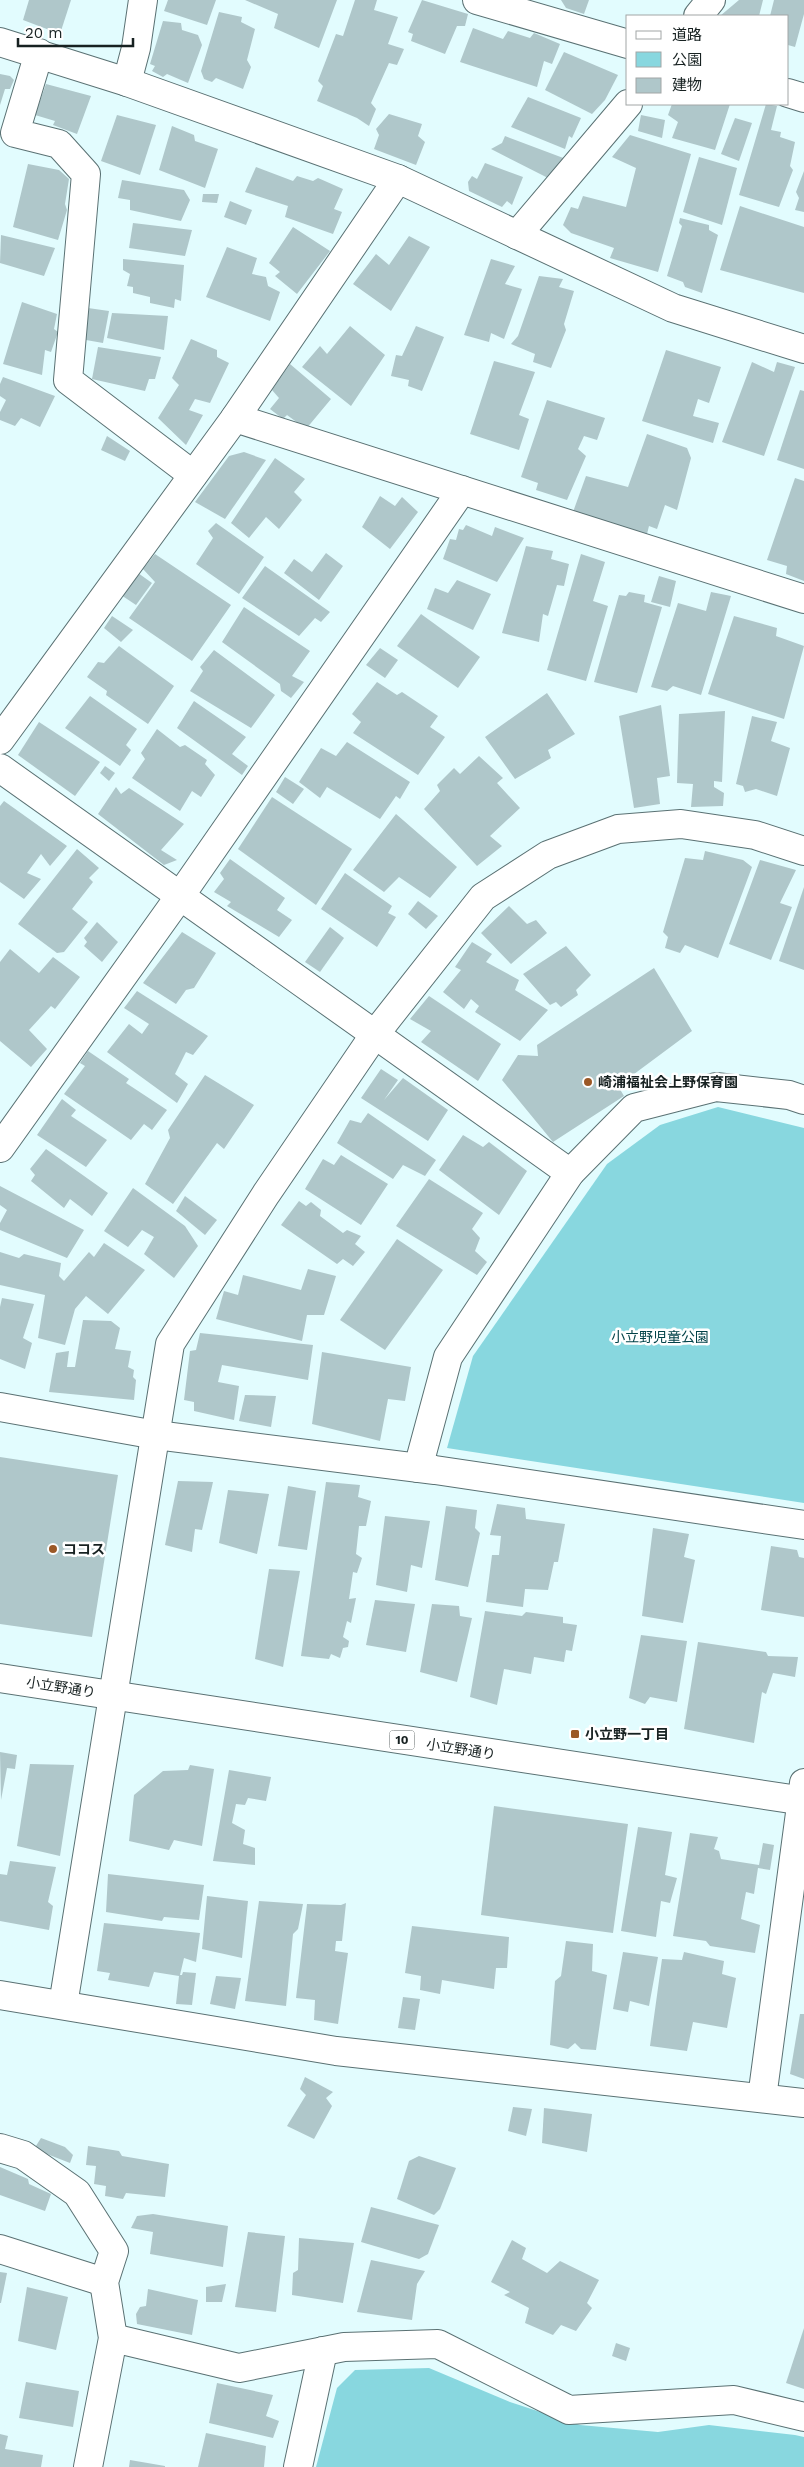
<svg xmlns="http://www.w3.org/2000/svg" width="804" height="2467" viewBox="0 0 804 2467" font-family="'Work Sans','Noto Sans JP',sans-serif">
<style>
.green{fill:#88d7df}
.building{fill:#afc7ca}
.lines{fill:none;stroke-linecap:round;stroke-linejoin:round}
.street-casing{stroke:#5a7173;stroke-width:30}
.primary-casing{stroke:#5a7173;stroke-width:30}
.street{stroke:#fff;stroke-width:28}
.primary{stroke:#fff;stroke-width:28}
.poi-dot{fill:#9b5826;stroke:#fff;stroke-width:2}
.labels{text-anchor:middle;stroke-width:5;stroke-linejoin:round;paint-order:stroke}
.shield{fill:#fff;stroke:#5d6464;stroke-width:1}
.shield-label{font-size:12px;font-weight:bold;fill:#172121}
.poi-label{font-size:14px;font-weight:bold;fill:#172121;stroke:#fff;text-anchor:start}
.park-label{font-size:14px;fill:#024248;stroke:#fff}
.street-label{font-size:14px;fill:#172121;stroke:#fff}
</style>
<rect width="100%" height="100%" fill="#e2fcfe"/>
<g class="green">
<path d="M718 1107 804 1128V1503L447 1448 473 1356 607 1164 660 1125Z"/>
<path d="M429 2368 510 2402 580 2425 658 2432 709 2425 795 2435 804 2437V2467H316L337 2388 355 2370Z"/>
</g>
<g class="building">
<path d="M29 0H71L60 34 23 20Z"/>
<path d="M168 0H216L207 25 164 11Z"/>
<path d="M245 0H337L319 48 274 28 278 14Z"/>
<path d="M355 0H377L374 10 398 17 388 44 404 49 397 65 389 63 371 103 376 109 369 126 357 118 317 101 323 86 318 81 336 34 343 36Z"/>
<path d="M422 0 468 14 465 26H457L445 54 411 41 413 34 408 32Z"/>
<path d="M561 0H589L584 14 566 8Z"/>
<path d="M739 0H763L759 16H720Z"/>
<path d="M774 0H804V14L795 47 788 45V16H770Z"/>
<path d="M219 12 242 17 241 22 255 29 247 60 251 67 243 89 216 78 212 82 204 79 201 71Z"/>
<path d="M163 21 181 23 182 30 198 35 202 45 188 83 167 74 163 77 152 71 155 66 150 64Z"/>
<path d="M473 28 503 39 508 31 530 38 534 33 560 44 552 64 544 61 537 87 460 62Z"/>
<path d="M564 52 618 75 605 100 592 114 545 90Z"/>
<path d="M0 74 10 76 14 80 10 89H5L0 105Z"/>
<path d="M46 84 91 96 77 134 53 125 55 121 35 115Z"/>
<path d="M528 97 581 118 572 138 569 136 565 149 511 127Z"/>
<path d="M672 104H730L715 150 672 138 678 122 668 115Z"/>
<path d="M766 104 777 106 771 130 781 132 780 137 795 142 790 166 793 170 779 207 739 195Z"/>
<path d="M389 114 422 124 418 136 425 142 416 165 374 149 379 135 376 129Z"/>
<path d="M117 115 156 125 140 175 101 161Z"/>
<path d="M641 115 665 120 662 138 638 131Z"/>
<path d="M735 118 752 123 739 161 721 154Z"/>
<path d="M172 126 194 135 195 141 218 149 205 188 159 170Z"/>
<path d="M630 135 691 154 658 272 610 258 614 248 571 233 563 225 571 207 578 209 583 196 626 207 636 168 612 157Z"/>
<path d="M505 136 566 159 548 178 491 149 502 143Z"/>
<path d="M699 157 737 168 722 225 683 212Z"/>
<path d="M485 163 523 177 512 205 507 201 502 207 469 191 468 182 472 176 477 179Z"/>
<path d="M28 164 59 170 69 179 65 204 67 210 58 240 13 227Z"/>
<path d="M256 167 293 181 297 176 313 181 318 178 343 189 334 209 342 212 333 234 285 217 288 206 245 192Z"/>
<path d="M804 171V212L795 210 799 198 796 192Z"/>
<path d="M122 180 184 190 190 200 181 221 130 210V200L118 198Z"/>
<path d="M203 194H219L217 203 202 202Z"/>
<path d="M230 201 252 210 246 225 224 217Z"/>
<path d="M740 206 804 227V293L720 270Z"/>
<path d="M680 218 709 225V230L718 235 702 293 685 287 683 282 667 276 682 226 679 223Z"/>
<path d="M133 223 192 230 185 256 129 248Z"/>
<path d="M293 227 330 251 297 294 275 276 280 272 269 263Z"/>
<path d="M1 235 55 248 44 276 0 263Z"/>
<path d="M409 236 430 247 391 311 353 284 376 254 389 265Z"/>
<path d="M227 247 257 258 252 274 266 277 268 286 280 292 270 321 206 297Z"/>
<path d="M123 259 184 265 181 301 175 299 174 308 150 303V297L133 293V287L127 286 130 274 123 270Z"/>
<path d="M491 259 515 266 505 284 522 289 504 339 491 333 489 342 464 335Z"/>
<path d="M539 276 563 279 559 287 574 291 564 324 566 330 551 368 533 362 535 354 511 344 518 336Z"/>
<path d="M22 302 57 314 54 329 58 332 51 352 45 350 42 375 3 364Z"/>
<path d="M88 308 109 311 103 343 86 340Z"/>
<path d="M112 313 168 316 164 350 107 338Z"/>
<path d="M350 326 385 355 351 406 302 367 320 346 327 354Z"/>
<path d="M416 326 444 337 422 391 408 386 409 380 391 376 396 355 402 356Z"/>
<path d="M191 339 217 350V357L229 363 210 403 195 399 189 410 203 415 186 445 158 418 179 385 172 378Z"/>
<path d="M98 347 161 357 155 379H149L145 391 92 379Z"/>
<path d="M666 350 721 367 709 403 698 399 693 416 719 423 713 443 642 421Z"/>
<path d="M494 361 535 372 519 415 529 419 519 450 470 434Z"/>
<path d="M752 362 774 372 777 362 795 367 764 456 722 442Z"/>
<path d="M290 364 331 399 306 429 287 415 283 419 270 409 279 398 272 390Z"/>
<path d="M3 377 55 396 40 427 21 418 15 426 0 420V412L6 400 0 396V384Z"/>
<path d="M800 390 804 391V469L777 460Z"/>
<path d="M547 400 605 418 597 440 584 436 578 449 586 456 567 500 536 490 538 483 521 477Z"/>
<path d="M647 434 687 448 691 458 677 510 665 505 657 529 649 526 646 538 573 512 586 476 628 487Z"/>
<path d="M107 436 130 451 125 461 101 450Z"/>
<path d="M244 452 266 460 225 519 195 502 229 456Z"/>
<path d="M275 458 305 479 294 492 302 500 279 529 266 517 249 538 231 523Z"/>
<path d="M795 478 804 481V581L786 574 787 566 767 560Z"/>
<path d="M380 496 395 506 402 497 418 512 390 549 362 527Z"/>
<path d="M216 523 264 557 239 594 196 564 213 538 208 531Z"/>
<path d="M466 525 492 536 495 527 524 538 497 582 443 559 450 539 456 540 459 529 463 530Z"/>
<path d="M526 546 553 551 551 559 569 564 564 586 557 585 548 616 543 614 539 642 502 633Z"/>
<path d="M326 553 343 566 319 600 284 573 294 559 312 572Z"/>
<path d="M155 554 231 605 192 661 129 618 155 582 143 569Z"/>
<path d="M581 554 605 562 593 601 608 606 586 681 547 670Z"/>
<path d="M265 566 330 612 321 622 315 618 299 636 242 598Z"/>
<path d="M138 573 152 583 136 605 121 595Z"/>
<path d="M659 576 676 581 670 607 651 602Z"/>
<path d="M457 580 491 594 473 630 427 609 435 588 448 593Z"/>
<path d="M629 592 645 595 644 602 662 607 637 693 594 682 619 595 626 596Z"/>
<path d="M711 592 731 596 701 695 673 686 667 691 651 687 678 603 706 611Z"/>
<path d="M244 607 310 651 292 676 304 682 291 698 281 691 280 684 222 642Z"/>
<path d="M421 614 480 657 458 688 397 646Z"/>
<path d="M112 616 133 630 121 642 104 628Z"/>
<path d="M734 616 777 628 776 636 804 646 784 719 708 694Z"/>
<path d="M119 646 174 686 148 724 106 695 107 691 87 677 98 662 104 663Z"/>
<path d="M380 648 398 660 385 678 366 665Z"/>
<path d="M214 650 275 695 251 728 190 691 203 671 200 667Z"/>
<path d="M377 682 397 695 402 692 438 716 430 727 445 737 418 775 353 733 361 722 352 714Z"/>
<path d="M547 693 575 734 548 750 551 758 515 779 485 737Z"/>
<path d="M90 696 137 729 126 745 131 750 120 766 65 728Z"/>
<path d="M194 701 246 737 232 754 248 766 242 775 177 728Z"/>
<path d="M661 705 670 776 657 778 660 804 634 808 619 716Z"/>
<path d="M725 711 722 782 714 781V787L724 793 723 806 691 807 693 784 677 783 679 714Z"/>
<path d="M752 716 777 722 771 741 790 748 777 796 756 789 745 792 743 786 736 784Z"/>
<path d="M39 722 100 762 75 796 18 755Z"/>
<path d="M157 729 180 747 185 745 207 760 205 764 215 775 201 797 192 791 180 811 132 778 145 759 141 753Z"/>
<path d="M347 742 410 782 400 799 396 796 380 819 327 787 320 798 299 782 321 748 336 756Z"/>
<path d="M479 756 503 778 497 783 520 808 490 836 502 846 477 866 424 809 440 791 437 785 454 768 460 774Z"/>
<path d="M105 766 115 773 109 781 100 773Z"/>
<path d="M285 777 304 789 293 804 276 792Z"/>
<path d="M116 787 121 794 129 788 184 824 161 850 177 860 164 865 98 814Z"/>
<path d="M272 797 352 849 316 905 238 849Z"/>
<path d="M4 801 67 846 50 866 41 854 27 873 41 879 24 899 0 882V806Z"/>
<path d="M396 814 457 867 430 898 399 877 384 892 353 870Z"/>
<path d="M77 849 99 868 89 878 93 882 72 909 88 922 64 952 57 953 18 924Z"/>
<path d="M705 851 743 860 752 867 718 958 685 945 680 953 665 948 668 937 663 932 685 858 703 860Z"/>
<path d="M230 859 285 898 277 910 292 920 279 937 227 906 231 902 214 892 224 879 220 873Z"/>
<path d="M760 860 796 870 780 903 792 907 771 960 729 944Z"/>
<path d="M345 873 392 906 388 913 396 917 377 947 321 909Z"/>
<path d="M804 887V970L779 961Z"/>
<path d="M418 901 438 916 426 929 408 914Z"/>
<path d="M509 906 527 924 536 920 547 933 511 964 481 933Z"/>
<path d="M97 922 118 942 102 962 84 946 87 942 84 938Z"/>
<path d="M330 927 344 938 320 972 305 962Z"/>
<path d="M182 932 216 953 194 988 186 990 176 1004 143 983Z"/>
<path d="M472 942 492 954 486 962 519 980 515 990 548 1010 520 1041 475 1012 479 1006 471 999 464 1009 443 992 461 970 455 967Z"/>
<path d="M566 946 591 975 576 990 578 995 561 1007 556 1002 550 1005 523 974Z"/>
<path d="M10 949 39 973 53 957 80 977 55 1009 51 1006 29 1030 47 1049 31 1067 0 1041V962Z"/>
<path d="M654 968 692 1031 618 1086 624 1096 553 1142 502 1080 518 1055 538 1056 537 1045Z"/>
<path d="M137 991 208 1036 193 1055 186 1052 175 1074 188 1084 177 1103 107 1052 129 1024 142 1034 149 1024 124 1008Z"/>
<path d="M429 996 501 1044 478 1081 421 1042 431 1031 410 1019Z"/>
<path d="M88 1051 129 1079 126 1083 167 1110 152 1130 144 1124 131 1140 64 1094 85 1066 80 1063Z"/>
<path d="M381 1069 398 1080 384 1100 403 1078 448 1110 428 1141 361 1098Z"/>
<path d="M205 1075 254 1105 224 1149 217 1143 173 1204 145 1184 170 1138 168 1130Z"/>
<path d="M62 1099 76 1110 71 1116 107 1140 86 1167 37 1135Z"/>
<path d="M368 1113 436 1160 425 1176 403 1165 393 1179 337 1143 350 1120 361 1123Z"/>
<path d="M463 1135 483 1147 489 1142 527 1171 499 1215 439 1170Z"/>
<path d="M46 1149 108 1193 92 1216 70 1199 64 1208 31 1181 35 1175 30 1169Z"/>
<path d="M341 1155 388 1184 361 1225 305 1189 323 1159 334 1165Z"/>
<path d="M429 1179 483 1213 472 1229 480 1238 475 1251 487 1262 477 1275 396 1226Z"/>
<path d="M0 1186 84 1230 67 1258 0 1230V1223L7 1210 0 1205Z"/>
<path d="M133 1188 185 1226 198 1246 174 1278 144 1254 154 1237 142 1230 128 1247 104 1231Z"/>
<path d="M185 1196 217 1220 205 1235 176 1211Z"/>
<path d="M299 1201 306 1206 311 1202 321 1210 320 1216 343 1233 347 1230 361 1236 355 1244 365 1252 353 1266 343 1259 337 1264 281 1225Z"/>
<path d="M397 1239 443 1270 385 1350 340 1320Z"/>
<path d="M104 1243 145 1270 108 1314 86 1296 75 1309 65 1345 38 1338 45 1295 0 1285V1252L19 1258 24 1254 61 1263 59 1276 64 1281 89 1252 94 1257Z"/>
<path d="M308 1269 336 1276 324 1315H307L302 1341 216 1319 224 1291 238 1295 243 1275 301 1290Z"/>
<path d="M2 1298 34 1304 23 1338 32 1343 25 1369 0 1359V1307Z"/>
<path d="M83 1320 111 1321 120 1328 115 1349 131 1351 128 1367 134 1370 133 1377 136 1380 134 1400 49 1392 56 1353 69 1351 67 1367H75Z"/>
<path d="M200 1333 313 1345 308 1380 222 1365 218 1382 239 1386 234 1420 194 1411V1402L184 1400 190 1351 196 1350Z"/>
<path d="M322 1352 411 1367 405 1401 388 1399 380 1441 312 1424Z"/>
<path d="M245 1395 276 1396 271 1427 239 1421Z"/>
<path d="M0 1457 118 1475 92 1637 0 1624Z"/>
<path d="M178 1481 213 1482 202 1530 195 1529 192 1552 165 1545Z"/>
<path d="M326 1482 360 1485 358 1497 371 1501 366 1526H359L356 1554 362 1558 357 1573 353 1572 349 1599 356 1598 351 1623 347 1621 343 1637 349 1641 348 1647 343 1648 340 1658 331 1654 329 1659 301 1656Z"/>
<path d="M288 1486 316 1491 307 1550 278 1546Z"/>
<path d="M228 1490 269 1494 257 1554 219 1543Z"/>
<path d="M497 1504 525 1508 526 1519 565 1524 558 1562H554L548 1590 525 1589 523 1607 486 1602 492 1555H499L501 1536 490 1535Z"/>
<path d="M446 1506 477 1510 475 1528 480 1533 468 1587 435 1580Z"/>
<path d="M385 1516 430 1521 422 1568 411 1565 407 1592 376 1585Z"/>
<path d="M653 1528 689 1534 684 1557 695 1560 683 1623 642 1616Z"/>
<path d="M771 1546 797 1550 799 1557 804 1558V1617L761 1610Z"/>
<path d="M269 1569 300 1571 283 1667 255 1659Z"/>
<path d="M375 1600 415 1604 406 1652 366 1645Z"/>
<path d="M432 1604 459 1606 460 1616 472 1618 457 1682 420 1672Z"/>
<path d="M485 1611 522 1616 526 1612 563 1617V1623L577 1625 572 1651 566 1650 564 1662 534 1657 531 1674 504 1669 497 1705 470 1697Z"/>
<path d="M641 1635 687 1641 677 1702 650 1697 645 1704 629 1698Z"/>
<path d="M698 1642 766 1652 768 1656 798 1657 795 1677 773 1673 766 1694 762 1692 754 1743 684 1729Z"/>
<path d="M0 1752 17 1755 15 1769 7 1768 1 1800Z"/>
<path d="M30 1764 74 1765 60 1856 17 1846Z"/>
<path d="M190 1765 214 1769 202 1846 174 1840 169 1850 129 1841 134 1795 163 1771 188 1770Z"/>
<path d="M229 1770 271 1777 266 1801 248 1798 245 1805 236 1804 232 1823 245 1830 243 1844 255 1848V1865L213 1861Z"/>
<path d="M494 1806 628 1824 613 1933 481 1915Z"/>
<path d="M638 1827 672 1832 665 1875 677 1878 670 1903 661 1901 656 1937 621 1931Z"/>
<path d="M690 1833 718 1837 714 1849 719 1851 721 1859 759 1865 763 1843 774 1845 770 1870 758 1868 754 1894 746 1892 741 1919 760 1925 755 1953 710 1946 706 1941 673 1936Z"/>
<path d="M10 1861 56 1867 48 1902 53 1906 49 1930 0 1921V1874L7 1875Z"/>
<path d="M108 1874 204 1885 199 1920 164 1917 162 1921 106 1912Z"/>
<path d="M207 1896 248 1901 242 1958 202 1949Z"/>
<path d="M259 1901 303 1904 298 1929 293 1934 286 2006 245 2001Z"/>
<path d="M346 1903 342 1941H336L335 1951 348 1953 338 2024 314 2020 315 2000 296 1998 307 1904 341 1905Z"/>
<path d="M104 1923 200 1933 196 1962 184 1958 180 1975H182L183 1972 196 1973 192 2005 176 2004 179 1976 154 1972 149 1987 108 1980 110 1973 97 1971Z"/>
<path d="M412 1926 509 1937 507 1968H496L494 1989 442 1980 440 1994 420 1990 421 1976 405 1973Z"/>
<path d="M566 1941 593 1944 592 1971 607 1975 596 2050 581 2049 575 2043 568 2049 550 2045 555 1981 561 1976Z"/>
<path d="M623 1952 658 1957 649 2006 630 2001 628 2012 613 2009Z"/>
<path d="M684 1952 724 1961 722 1974 736 1978 727 2028 693 2022 687 2051 650 2046 662 1959 682 1960Z"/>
<path d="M216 1976 241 1978 235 2009 210 2004Z"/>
<path d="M403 1997 420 1999 415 2030 398 2028Z"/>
<path d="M800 2014H804V2079L790 2074Z"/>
<path d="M305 2077 333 2092 326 2098 332 2106 314 2139 287 2126 306 2095 300 2089Z"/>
<path d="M513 2107 532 2109 526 2136 508 2131Z"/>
<path d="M544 2108 592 2114 587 2152 542 2143Z"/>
<path d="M41 2138 65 2147 73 2155 70 2163 34 2149Z"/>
<path d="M88 2146 119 2151 122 2156 169 2164 165 2197 126 2193 123 2199 105 2196 106 2186 94 2184 96 2166 86 2165Z"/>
<path d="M419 2156 456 2168 440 2209 434 2215 397 2199 409 2161Z"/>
<path d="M0 2167 28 2179 29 2184 51 2194 45 2211 0 2195Z"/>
<path d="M371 2207 439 2225 428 2254 419 2259 361 2242Z"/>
<path d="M153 2214 228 2226 223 2267 150 2254 153 2232 131 2228 137 2216Z"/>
<path d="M248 2232 285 2236 276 2312 235 2307Z"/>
<path d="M299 2238 354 2243 343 2303 292 2295 293 2273 298 2270Z"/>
<path d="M512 2240 526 2248 522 2259 547 2273 560 2261 599 2280 587 2303 592 2308 576 2331 561 2325 553 2335 525 2323 529 2308 504 2295 510 2292 491 2282Z"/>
<path d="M371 2260 425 2271 417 2284 412 2320 357 2312Z"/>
<path d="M0 2272 7 2273 1 2303H0Z"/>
<path d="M226 2284 222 2302H206V2287Z"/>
<path d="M27 2287 68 2297 56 2350 18 2341Z"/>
<path d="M148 2289 198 2300 192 2335 137 2324 136 2314 140 2307 146 2306Z"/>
<path d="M804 2328V2389L786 2383Z"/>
<path d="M616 2343 630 2348 626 2361 612 2356Z"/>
<path d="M26 2382 79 2391 73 2427 19 2418Z"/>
<path d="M217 2383 273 2395 266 2416 279 2421 273 2438 209 2423Z"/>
<path d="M206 2433 266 2446 264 2467H198Z"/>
<path d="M0 2434 8 2436 5 2449 43 2455 41 2467H0Z"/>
<path d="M130 2460 165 2466V2467H129Z"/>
</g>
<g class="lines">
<defs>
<g id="street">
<path d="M477 0 628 44"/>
<path d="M698 16 711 0"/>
<path d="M0 42 127 82 398 179 673 308 804 349"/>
<path d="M39 53 15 133 59 144 86 174 68 380 193 475"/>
<path d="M127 82 136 48 143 0"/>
<path d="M788 93 804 98"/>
<path d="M517 235 628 104"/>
<path d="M235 418 804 599"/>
<path d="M0 740 235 418 398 179"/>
<path d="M0 768 570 1173 634 1108 716 1087 789 1095 804 1100"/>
<path d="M0 1148 180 896 462 490"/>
<path d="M0 1407 156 1435 435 1470 804 1525"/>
<path d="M418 1468 448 1357 570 1173"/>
<path d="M0 1995 336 2051 804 2103"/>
<path d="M63 2005 170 1344 266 1194 375 1034 483 897 548 855 618 829 681 824 755 835 804 851"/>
<path d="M762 2098 804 1783"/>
<path d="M0 2148 23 2155 77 2193 114 2251 104 2282 113 2338 88 2467"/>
<path d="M0 2249 104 2282"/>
<path d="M113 2338 239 2368 344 2347 438 2344 569 2410 734 2400 804 2417"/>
<path d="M298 2467 323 2351"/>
</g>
<path id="primary" d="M0 1678 804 1801"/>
</defs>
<use href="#street" class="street-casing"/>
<use href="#primary" class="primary-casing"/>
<use href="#street" class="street"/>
<use href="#primary" class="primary"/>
</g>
<g class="poi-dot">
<circle cx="588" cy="1082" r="5"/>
<circle cx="53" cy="1549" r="5"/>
<rect x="570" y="1729" width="10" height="10" rx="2.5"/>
</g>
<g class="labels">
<rect class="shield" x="389.5" y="1730.5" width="25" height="19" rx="4"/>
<g class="shield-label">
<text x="402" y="1744">10</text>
</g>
<g class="poi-label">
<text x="598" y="1087">崎浦福祉会上野保育園</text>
<text x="63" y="1554">ココス</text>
<text x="585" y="1739">小立野一丁目</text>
</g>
<g class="park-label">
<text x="660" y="1342">小立野児童公園</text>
</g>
<g class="street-label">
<text transform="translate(61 1687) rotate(9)" y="5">小立野通り</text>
<text transform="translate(461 1749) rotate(9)" y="5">小立野通り</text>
</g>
</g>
<rect x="626" y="15" width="162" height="90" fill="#ffffff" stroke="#a2a6a6"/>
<rect x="636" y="31" width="25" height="8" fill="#ffffff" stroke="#a2a6a6"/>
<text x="672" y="40" font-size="15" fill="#172121">道路</text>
<rect x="636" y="52" width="25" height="15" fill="#88d7df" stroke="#a2a6a6"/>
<text x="672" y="65" font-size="15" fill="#172121">公園</text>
<rect x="636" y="78" width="25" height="15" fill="#afc7ca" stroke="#a2a6a6"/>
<text x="672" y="90" font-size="15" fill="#172121">建物</text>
<path d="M18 38v8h115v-8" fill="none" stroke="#172121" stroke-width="2.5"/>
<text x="25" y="38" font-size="15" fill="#172121" stroke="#ffffff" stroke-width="4" paint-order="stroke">20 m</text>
</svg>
